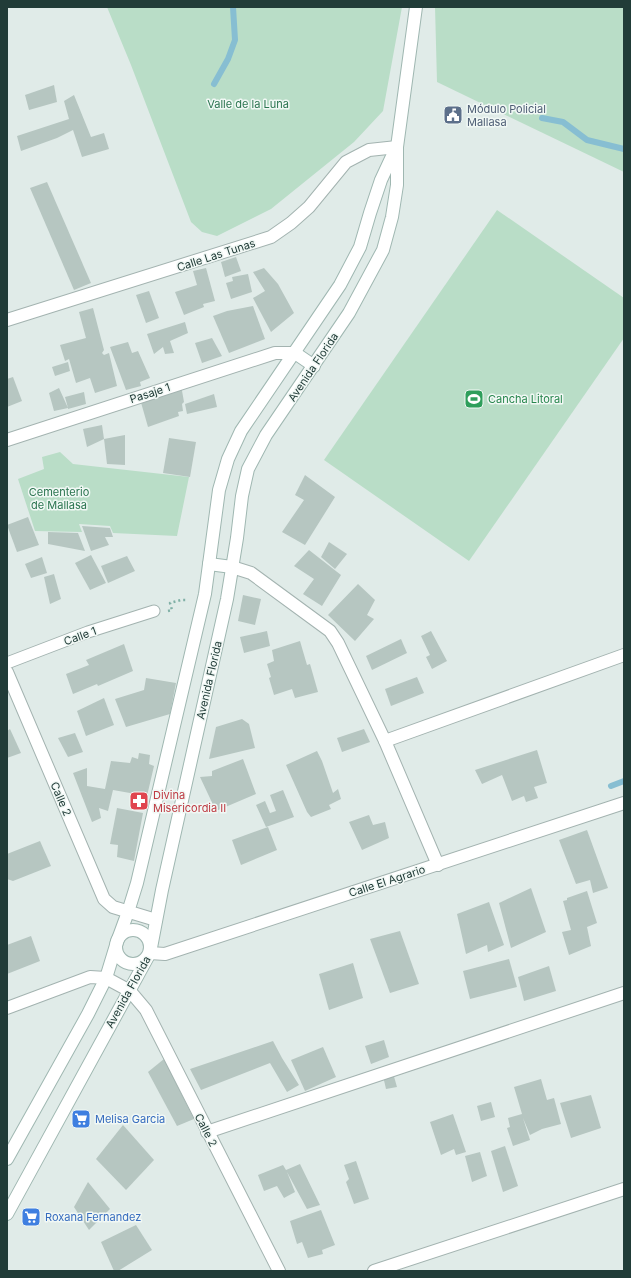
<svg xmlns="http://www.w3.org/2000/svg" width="631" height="1278" viewBox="0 0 631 1278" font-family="Inter,sans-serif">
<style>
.green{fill:#b9ddc7}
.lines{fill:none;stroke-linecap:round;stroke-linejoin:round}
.stream{stroke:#87bed2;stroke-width:6}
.building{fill:#b6c6c1}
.service-casing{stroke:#a3b3b0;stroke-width:13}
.minor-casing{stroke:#a3b3b0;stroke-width:14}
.secondary-casing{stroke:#9fb7b1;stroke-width:14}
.path{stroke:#80b0a6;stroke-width:2.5;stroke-dasharray:2 3;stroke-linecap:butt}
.service{stroke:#fff;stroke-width:11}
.minor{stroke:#fff;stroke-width:12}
.secondary{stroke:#fff;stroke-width:12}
.labels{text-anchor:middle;stroke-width:3;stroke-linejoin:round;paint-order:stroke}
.park-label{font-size:11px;fill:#2a744f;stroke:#f1f8f5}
.service-label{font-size:11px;fill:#4e5e75;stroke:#f1f8f5;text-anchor:start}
.street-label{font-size:11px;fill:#213c38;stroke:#f1f8f5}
.leisure-label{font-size:11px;fill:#27864d;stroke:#f1f8f5;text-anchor:start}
.health-label{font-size:11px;fill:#be3a42;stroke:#f1f8f5;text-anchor:start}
.shop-label{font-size:11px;fill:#366cbe;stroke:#f1f8f5;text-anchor:start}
</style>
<rect width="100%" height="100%" fill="#e0ebe8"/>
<g class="green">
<path d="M107 7H402L383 111 354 142 271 209 217 236 202 232 191 222 131 65Z"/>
<path d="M435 7H624V172L437 82Z"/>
<path d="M497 210 624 298V338L469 561 324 460Z"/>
<path d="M60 452 73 464 189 477 177 536 113 533 110 526 79 524 82 532 35 531 18 479 44 469 42 457Z"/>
</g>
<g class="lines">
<g class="stream">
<path d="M214 84 228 59 235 40 233 7"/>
<path d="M542 118 563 122 587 140 624 149"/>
<path d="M611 786 624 781"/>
</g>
</g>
<g class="building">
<path d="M54 85 57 102 29 110 25 95Z"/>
<path d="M74 95 91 137 104 133 109 149 82 157 73 130 57 138 21 151 17 136 69 119 64 101Z"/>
<path d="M47 182 91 283 74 290 30 188Z"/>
<path d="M236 257 241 271 225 277 221 262Z"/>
<path d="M206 268 215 301 203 304 204 307 184 315 175 292 197 285 193 271Z"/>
<path d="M264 268 278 284 294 313 271 332 253 298 265 291 253 272Z"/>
<path d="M248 274 252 292 231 299 226 283 233 281 232 277Z"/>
<path d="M149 291 159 318 146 323 136 295Z"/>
<path d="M253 306 265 339 229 353 213 316 227 311Z"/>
<path d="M93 308 104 350 102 353 104 355 109 353 117 386 95 393 90 378 76 383 69 359 65 361 60 345 86 338 79 312Z"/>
<path d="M185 322 188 333 170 341 174 353 165 354 163 347 154 354 147 334Z"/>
<path d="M212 338 222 356 202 363 195 343Z"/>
<path d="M128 342 132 353 138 351 150 378 140 382 141 386 126 390 110 347Z"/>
<path d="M68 362 70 371 55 376 52 367Z"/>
<path d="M13 377 22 401 7 407V379Z"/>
<path d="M181 385 184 402 182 404 183 411 178 412 179 416 148 427 140 399Z"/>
<path d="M59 388 68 408 65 397 84 392 86 404 68 409V408L54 411 49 393Z"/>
<path d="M214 394 217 407 187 414 185 404Z"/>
<path d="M102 425 104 439 87 447 83 429Z"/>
<path d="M125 435V465L107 464 104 439Z"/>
<path d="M169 438 196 442 190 477 163 473Z"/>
<path d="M305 475 335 497 305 545 282 532 304 500 295 495Z"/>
<path d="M28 517 39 545 17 552 7 525Z"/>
<path d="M82 526 110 528 113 537H105L109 545 91 551Z"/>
<path d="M48 532 78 533 85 551 48 544Z"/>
<path d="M329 542 347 554 335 569 321 557Z"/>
<path d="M309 550 341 575 322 606 303 594 314 579 294 566Z"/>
<path d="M91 555 106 583 90 590 75 563Z"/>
<path d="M127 556 135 571 108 583 101 566Z"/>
<path d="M42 557 47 573 31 578 25 564Z"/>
<path d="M54 574 61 599 50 604 44 577Z"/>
<path d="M358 584 375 600 367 615 374 619 355 641 328 615Z"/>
<path d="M243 595 261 599 255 625 238 621Z"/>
<path d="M267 631 270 646 244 653 240 637Z"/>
<path d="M431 631 447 661 432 669 426 657 430 655 421 636Z"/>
<path d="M401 639 407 653 372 670 366 656Z"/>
<path d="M300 641 307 665 310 664 318 692 295 698 292 689 274 695 269 678 271 677 267 664 274 661 272 650Z"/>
<path d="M124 644 133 671 98 686 97 684 73 694 66 674 89 665 86 660Z"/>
<path d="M417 677 424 693 391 706 385 689Z"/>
<path d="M146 678 176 683 170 714 126 727 115 699 144 690Z"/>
<path d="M104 698 114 725 86 736 77 711Z"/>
<path d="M242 719 249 724 255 748 209 759 216 727Z"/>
<path d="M10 729 21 753 7 758V731Z"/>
<path d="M364 729 370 742 342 752 337 738Z"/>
<path d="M75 733 83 752 68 757 58 738Z"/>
<path d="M537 750 547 783 534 787 538 798 526 802 524 796 512 801 502 775 482 784 475 770Z"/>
<path d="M317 751 322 761 333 793 338 789 341 799 329 805 331 809 311 817 307 812 286 765Z"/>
<path d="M139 753 150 755 149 764 154 766 147 796 113 790 108 811 99 808 101 818 92 822 73 773 87 768V786L105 789 111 761 130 763 132 757 138 759Z"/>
<path d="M243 759 256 794 216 811 200 777 212 776V771Z"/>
<path d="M283 790 294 817 266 827 256 805 265 801 270 813 276 811 270 795Z"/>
<path d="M117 808 143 813 134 861 117 857 118 845 110 844Z"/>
<path d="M369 815 373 825 385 822 389 838 362 850 349 822Z"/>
<path d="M268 827 277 850 241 865 232 840Z"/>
<path d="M587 830 608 888 593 893 590 880 576 884 559 840Z"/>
<path d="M40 841 51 866 13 881 7 879V854Z"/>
<path d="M531 888 546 932 511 948 499 903Z"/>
<path d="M587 891 597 923 587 927 591 946 569 955 562 932 571 930 563 901 567 900V898Z"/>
<path d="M489 902 504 945 488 952 487 945 466 954 457 914Z"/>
<path d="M400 931 419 984 390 993 370 939Z"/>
<path d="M31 936 40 961 7 974V945Z"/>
<path d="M509 959 517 987 470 999 463 971Z"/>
<path d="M353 963 363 998 329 1010 319 974Z"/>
<path d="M549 966 556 991 524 1001 518 977Z"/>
<path d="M384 1040 389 1057 371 1064 365 1046Z"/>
<path d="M273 1041 282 1058 299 1085 287 1092 270 1063 201 1090 190 1069Z"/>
<path d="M323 1047 336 1077 305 1091 291 1060Z"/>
<path d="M164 1059 194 1119 177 1126 148 1072Z"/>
<path d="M393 1073 397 1087 386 1089 383 1076Z"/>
<path d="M541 1079 547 1100 554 1098 561 1124 542 1129 530 1135 523 1118 530 1140 513 1146 507 1128 510 1127 508 1118 522 1114 514 1087Z"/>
<path d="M591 1095 601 1128 571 1138 560 1103Z"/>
<path d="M491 1102 495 1117 481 1121 477 1106Z"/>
<path d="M453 1114 466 1152 456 1155 454 1149 441 1155 430 1122Z"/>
<path d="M123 1125 154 1160 126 1190 96 1159Z"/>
<path d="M505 1146 518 1186 503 1192 491 1151Z"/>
<path d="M480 1152 487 1176 472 1182 465 1156Z"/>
<path d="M356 1161 369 1199 354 1204 346 1182 349 1179 344 1165Z"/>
<path d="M300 1164 320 1205 307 1209 287 1172 295 1192 284 1198 277 1186 264 1191 258 1175 283 1165 286 1170Z"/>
<path d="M88 1182 110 1209 89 1230 74 1207Z"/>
<path d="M321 1210 335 1245 322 1250 323 1254 308 1258 302 1242 297 1244 290 1221Z"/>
<path d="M136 1225 152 1250 118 1271H114L101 1242Z"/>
</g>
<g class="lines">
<defs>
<path id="service" d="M7 663 88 632 154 611"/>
<g id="minor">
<path d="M7 320 271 237 291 223 309 207 346 162 369 150 397 147"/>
<path d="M7 440 275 353H295"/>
<path d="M232 567 251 573 330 631 338 643 385 741 438 865"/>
<path d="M7 672 104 899 113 907 156 920"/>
<path d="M385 741 624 655"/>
<path d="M150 953 165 954 624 803"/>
<path d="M7 1008 90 977 106 978 130 991 146 1010 279 1271"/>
<path d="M207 1132 624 993"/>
<path d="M374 1271 624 1189"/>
</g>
<g id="secondary">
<path d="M295 353 314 366"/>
<path d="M209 564 232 567"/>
<circle cx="133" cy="947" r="17"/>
<path d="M7 1159 88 1014 106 978 117 942 128 912 137 883 205 594 219 490 228 459 241 431 340 285 360 247 370 213 381 180 395 150"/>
<path d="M7 1214 150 953 162 890 227 599 237 538 242 496 248 469 266 435 349 313 383 250 392 217 397 185V147L416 7"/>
</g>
</defs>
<use href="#service" class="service-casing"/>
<use href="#minor" class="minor-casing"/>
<use href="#secondary" class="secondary-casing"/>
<path class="path" d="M168 611 172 610 170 603 181 600H187V599"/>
<use href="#service" class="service"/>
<use href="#minor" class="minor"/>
<use href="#secondary" class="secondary"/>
</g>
<defs>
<symbol id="civic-square" viewBox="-11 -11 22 22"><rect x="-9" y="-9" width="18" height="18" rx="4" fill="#5c6f8a" stroke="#f1f8f5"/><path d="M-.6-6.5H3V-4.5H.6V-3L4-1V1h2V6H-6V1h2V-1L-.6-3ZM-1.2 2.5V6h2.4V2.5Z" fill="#fff"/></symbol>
<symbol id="stadium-square" viewBox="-11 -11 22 22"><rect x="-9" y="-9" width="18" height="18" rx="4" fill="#2e9e5b" stroke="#f1f8f5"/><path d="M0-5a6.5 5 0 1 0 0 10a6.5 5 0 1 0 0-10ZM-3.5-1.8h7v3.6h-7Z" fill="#fff"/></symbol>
<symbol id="pharmacy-square" viewBox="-11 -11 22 22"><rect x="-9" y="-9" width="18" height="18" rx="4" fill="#e0444e" stroke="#f1f8f5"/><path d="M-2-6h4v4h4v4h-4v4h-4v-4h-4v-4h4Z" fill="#fff"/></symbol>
<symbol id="supermarket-square" viewBox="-11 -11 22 22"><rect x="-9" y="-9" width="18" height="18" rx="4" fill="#3f7fe0" stroke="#f1f8f5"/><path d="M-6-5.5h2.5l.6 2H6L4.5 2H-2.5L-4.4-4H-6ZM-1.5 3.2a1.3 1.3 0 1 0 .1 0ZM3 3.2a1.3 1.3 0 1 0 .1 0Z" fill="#fff"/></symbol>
</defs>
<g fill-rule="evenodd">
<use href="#civic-square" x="442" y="104" width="22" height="22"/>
<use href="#stadium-square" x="463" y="388" width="22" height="22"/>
<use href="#pharmacy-square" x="128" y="790" width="22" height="22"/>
<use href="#supermarket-square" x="70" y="1108" width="22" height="22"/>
<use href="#supermarket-square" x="20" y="1206" width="22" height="22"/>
</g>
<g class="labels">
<g class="park-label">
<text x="248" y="108">Valle de la Luna</text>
<text x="59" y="496">Cementerio<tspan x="59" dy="13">de Mallasa</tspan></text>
</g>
<g class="service-label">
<text x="467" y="113">Módulo Policial<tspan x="467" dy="13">Mallasa</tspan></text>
</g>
<g class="street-label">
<text transform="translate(216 255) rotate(-18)" y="4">Calle Las Tunas</text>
<text transform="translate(313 367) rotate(-56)" y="4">Avenida Florida</text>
<text transform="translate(150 393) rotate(-18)" y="4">Pasaje 1</text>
<text transform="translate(80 636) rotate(-20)" y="4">Calle 1</text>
<text transform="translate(209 680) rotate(-77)" y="4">Avenida Florida</text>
<text transform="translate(61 799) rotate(67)" y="4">Calle 2</text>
<text transform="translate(387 881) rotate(-18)" y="4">Calle El Agrario</text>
<text transform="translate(128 992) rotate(-61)" y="4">Avenida Florida</text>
<text transform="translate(206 1130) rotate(63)" y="4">Calle 2</text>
</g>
<g class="leisure-label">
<text x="488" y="403">Cancha Litoral</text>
</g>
<g class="health-label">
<text x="153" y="799">Divina<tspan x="153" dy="13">Misericordia II</tspan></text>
</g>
<g class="shop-label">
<text x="95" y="1123">Melisa Garcia</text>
<text x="45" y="1221">Roxana Fernandez</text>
</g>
</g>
<rect width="631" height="1278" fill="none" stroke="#213c38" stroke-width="16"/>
</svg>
